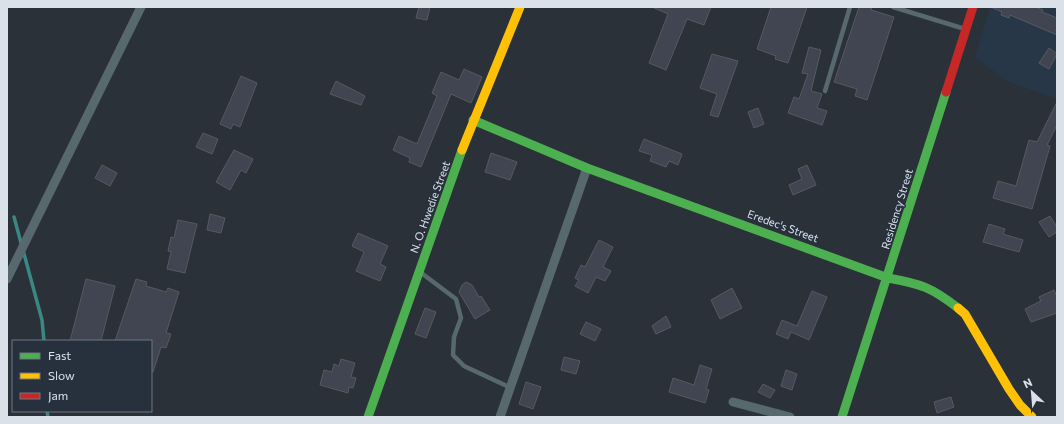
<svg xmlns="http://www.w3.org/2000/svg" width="1064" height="424" viewBox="0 0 1064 424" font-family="Commissioner,sans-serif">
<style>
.built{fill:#283747}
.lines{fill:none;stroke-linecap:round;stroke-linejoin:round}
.stream{stroke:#3b8784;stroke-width:3.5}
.building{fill:#414451;stroke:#565a60}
.lane{stroke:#57686e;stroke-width:4.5}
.street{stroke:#57686e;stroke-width:9}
.fast{stroke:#4caf50;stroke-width:9}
.slow{stroke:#ffc107;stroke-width:9}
.jam{stroke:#c62828;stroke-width:9}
.labels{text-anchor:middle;stroke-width:3;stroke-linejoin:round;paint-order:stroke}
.street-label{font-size:11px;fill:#dae1e9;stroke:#26313d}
</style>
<rect width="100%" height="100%" fill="#2b3138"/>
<path class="built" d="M990 7H1057V99L1007 81 975 57Z"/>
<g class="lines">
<g class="stream">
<path d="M14 217 42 320 44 341"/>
<path d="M47 411 48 417"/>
</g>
</g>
<g class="building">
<path d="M419 7H430L427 20 416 18Z"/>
<path d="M652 7H711L704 25 687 19 666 70 649 63 668 14Z"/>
<path d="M771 7H807L788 63 775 59 776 56 757 49Z"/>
<path d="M859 7H872L871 10 894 17 867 100 855 96 857 89 834 82Z"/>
<path d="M991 7H1035L1043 10 1042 12 1057 18V35L1010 15 1009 18 1001 15 1002 12Z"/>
<path d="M809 47 821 50 811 91 822 94 817 108 827 111 822 125 788 113 794 97 799 99 808 74 802 73Z"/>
<path d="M1049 48 1057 54 1049 69 1039 63Z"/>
<path d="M712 54 738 61 718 117 710 115 717 94 700 88Z"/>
<path d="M464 69 482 77 471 103 451 94 421 167 409 162 410 158 393 150 399 136 417 144 437 96 432 93 441 72 459 80Z"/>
<path d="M241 76 257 83 240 127 233 124 231 129 220 124Z"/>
<path d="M336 81 365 96 361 105 330 94Z"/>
<path d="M1057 102V125L1047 145 1050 146 1032 209 993 198 998 181 1016 186 1029 140 1037 142Z"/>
<path d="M758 108 764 124 754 128 748 112Z"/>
<path d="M203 133 218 139 212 154 196 147Z"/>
<path d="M644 139 682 154 678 165 669 161 666 167 650 161 652 155 639 151Z"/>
<path d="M234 150 253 159 246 173 241 170 230 190 216 182Z"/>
<path d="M491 153 517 162 510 180 485 172Z"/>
<path d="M102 165 117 173 110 186 95 178Z"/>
<path d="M807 165 816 185 793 195 789 185 802 179 798 169Z"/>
<path d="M210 214 225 218 221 233 207 230Z"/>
<path d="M1050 216 1057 227V232L1049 237 1039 222Z"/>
<path d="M178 220 197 224 185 273 167 269 171 252 168 251 171 237 174 238Z"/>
<path d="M989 224 1005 229 1003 234 1023 240 1019 252 983 242Z"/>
<path d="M358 233 388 246 380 264 386 267 380 281 356 271 364 252 352 246Z"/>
<path d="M599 240 613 247 603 267 611 271 605 281 596 277 588 293 575 286 579 280 575 278 581 265 585 267Z"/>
<path d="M86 279 115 286 101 341H70Z"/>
<path d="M136 279 147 282 146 286 166 292 168 288 179 292 166 333 171 334 166 348 161 347 153 372 151 371V341H115Z"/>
<path d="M466 282 472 285 479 297 481 296 490 310 475 319 459 292 462 285Z"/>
<path d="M732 288 742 308 720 319 711 300Z"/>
<path d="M1054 290 1057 297V313L1031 322 1025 309 1041 301 1039 297Z"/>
<path d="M812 291 827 297 809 340 791 332 788 339 776 334 782 320 797 326Z"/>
<path d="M425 308 436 312 426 338 415 334Z"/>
<path d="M666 316 671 327 656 334 652 326Z"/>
<path d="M586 322 601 329 595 341 580 334Z"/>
<path d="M564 357 580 361 576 374 561 370Z"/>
<path d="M341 359 355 363 351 377 356 378 353 388 349 387 348 393 320 385 324 370 332 372 334 364 339 366Z"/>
<path d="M700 365 712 369 706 389 709 390 705 403 669 392 673 378 694 385Z"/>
<path d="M786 370 797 374 792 390 781 386Z"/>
<path d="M526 382 541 387 533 409 519 404Z"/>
<path d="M763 384 775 390 770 398 758 392Z"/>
<path d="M951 397 954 407 937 413 934 402Z"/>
</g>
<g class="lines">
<g class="lane">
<path d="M893 7 965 29"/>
<path d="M825 91 850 7"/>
<path d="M420 272 456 299 461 318 454 337 453 355 464 366 511 388"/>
</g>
<g class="street">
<path d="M7 279 141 7"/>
<path d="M733 402 790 417"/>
<path d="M500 417 587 168"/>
</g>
<g class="fast">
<path d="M473 120 587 168 888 278C921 284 931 287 958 308"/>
<path d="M368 417 462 150"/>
<path d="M842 417 946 92"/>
</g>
<g class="slow">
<path d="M462 150 520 7"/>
<path d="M958 308 965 314 1009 389 1020 405 1032 417"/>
</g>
<path class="jam" d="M946 92 973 7"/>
</g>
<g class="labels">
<g class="street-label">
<text transform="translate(430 207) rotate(-70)" y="4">N. O. Hwedie Street</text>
<text transform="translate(897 209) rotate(-73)" y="4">Residency Street</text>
<text transform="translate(783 226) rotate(20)" y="4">Eredec's Street</text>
</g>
</g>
<rect width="1064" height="424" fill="none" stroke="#dae1e9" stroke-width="16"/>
<rect x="12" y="340" width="140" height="72" fill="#26313d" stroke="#6e7782"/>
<rect x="20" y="353" width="20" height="6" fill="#4caf50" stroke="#6e7782"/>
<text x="48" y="360" font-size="12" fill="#dae1e9">Fast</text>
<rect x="20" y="373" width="20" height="6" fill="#ffc107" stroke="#6e7782"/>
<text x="48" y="380" font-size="12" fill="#dae1e9">Slow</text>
<rect x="20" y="393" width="20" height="6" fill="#c62828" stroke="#6e7782"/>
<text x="48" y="400" font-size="12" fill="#dae1e9">Jam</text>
<g transform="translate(1032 392) rotate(334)" stroke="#26313d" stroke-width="3" paint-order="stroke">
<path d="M0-3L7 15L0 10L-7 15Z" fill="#dae1e9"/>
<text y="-6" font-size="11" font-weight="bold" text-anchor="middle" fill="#dae1e9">N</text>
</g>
</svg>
